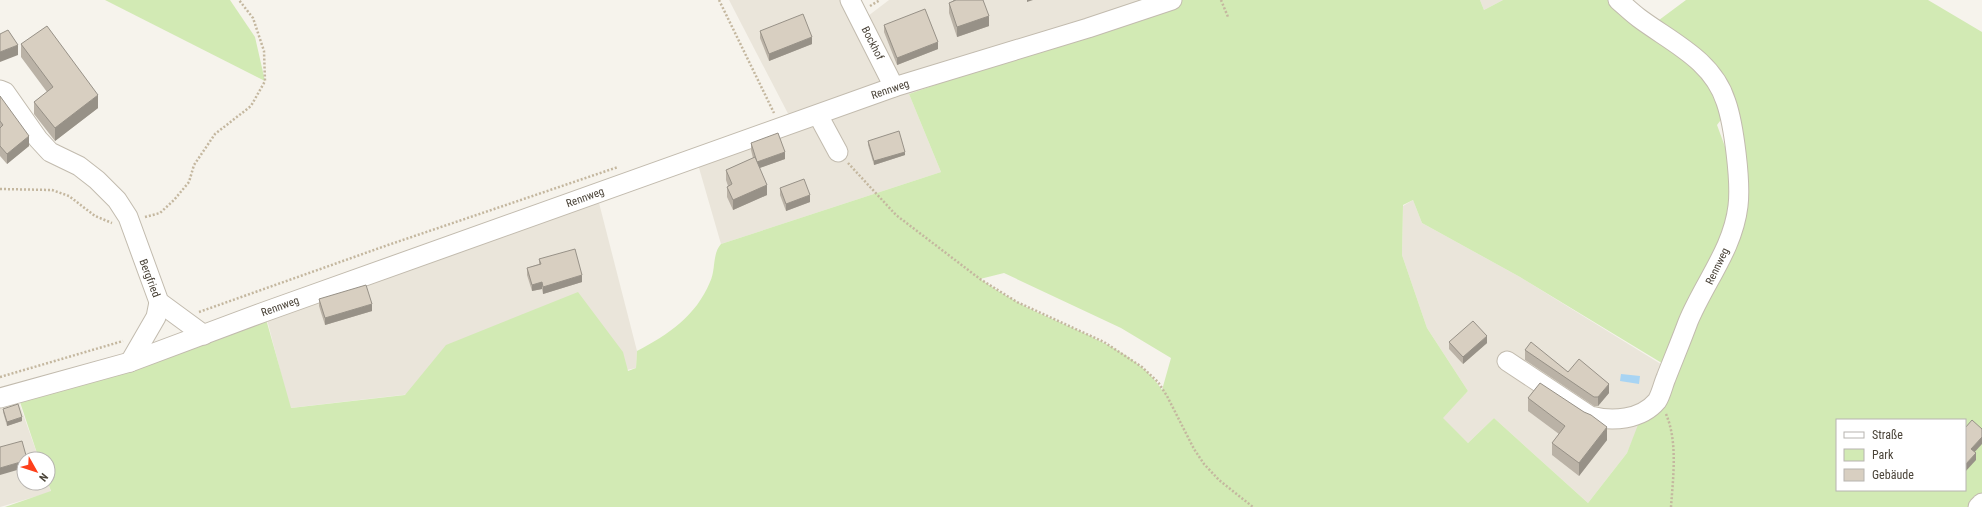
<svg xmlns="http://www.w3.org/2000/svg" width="1982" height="507" viewBox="0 0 1982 507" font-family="'Roboto Condensed',sans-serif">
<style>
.residential{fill:#eae5da}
.green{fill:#d2eab4;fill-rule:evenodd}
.water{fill:#a8d4f3}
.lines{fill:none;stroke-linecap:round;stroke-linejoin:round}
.minor-casing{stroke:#c2bbae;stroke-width:21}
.path{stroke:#c4b79f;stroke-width:2.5;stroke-dasharray:2 2;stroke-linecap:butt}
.minor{stroke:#fff;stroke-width:19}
.wall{fill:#bab2a6}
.shaded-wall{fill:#979187}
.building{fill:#d8cfc1;stroke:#979187}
.labels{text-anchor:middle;stroke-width:3;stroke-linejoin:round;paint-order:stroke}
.street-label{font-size:11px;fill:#4b4439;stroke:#fff}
</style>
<rect width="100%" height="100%" fill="#f6f3ec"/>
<g class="residential">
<path d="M729 0H856L868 16 889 0H1181L909 94 941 172 721 244 697 161 796 129Z"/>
<path d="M1480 0H1503L1484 10Z"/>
<path d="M598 199 637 351 636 368 564 383 463 388 290 408 266 316Z"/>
<path d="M1413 200 1422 223 1520 277 1664 366 1627 453 1588 503 1494 418 1468 443 1442 418 1468 391 1427 328 1402 255 1403 206Z"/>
<path d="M18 400 39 459H24V483H48L51 492 0 507V405Z"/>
</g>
<g class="green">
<path d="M105 0H230L255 37 265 81Z"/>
<path d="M1181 0H1480L1484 10 1503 0H1612L1657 36 1688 56 1711 82 1726 113 1717 125 1738 182C1738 170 1735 157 1734 146 1726 77 1705 64 1651 26L1686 0H1928L1982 32V507H5L51 491 48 483V459H39L17 393 130 362 264 312 291 408 405 395 446 345 578 292 623 352 628 371 636 368 637 351C668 335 696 316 710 282 716 270 712 254 721 244L941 172 909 94ZM1413 200 1422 223 1520 277 1670 368 1657 400 1643 412 1627 453 1588 503 1494 418 1468 443 1443 418 1468 391 1427 328 1402 255 1403 205ZM1004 273 1121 328 1171 358 1162 390C1136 347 1060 326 1017 302 1004 295 992 287 980 279ZM1837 420H1965V490H1837Z"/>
</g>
<path class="water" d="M1621 374 1640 376 1639 384 1620 381Z"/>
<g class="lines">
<defs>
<g id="minor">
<path d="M850 0 894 87"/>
<path d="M0 90 5 92 38 139 50 152 79 166 97 180 117 200 128 217 159 302 204 335"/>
<path d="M818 115 838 152"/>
<path d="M1507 361 1590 416C1612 422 1641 420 1657 401 1661 395 1663 385 1666 378 1673 360 1681 341 1688 322 1704 283 1733 249 1738 206 1741 182 1734 125 1726 102 1713 60 1671 42 1639 18 1631 12 1625 6 1618 0"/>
<path d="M130 362 156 317 159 302"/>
<path d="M0 398 130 362 264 312 894 87 1088 28 1172 0"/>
<path d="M1978 507 1982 503"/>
</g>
</defs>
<use href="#minor" class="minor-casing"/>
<g class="path">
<path d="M719 0 774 113"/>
<path d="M1221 0 1228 17"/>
<path d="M870 6 880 0"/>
<path d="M848 163 896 215 980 279 1017 302 1104 342 1142 367 1158 382 1167 396 1194 449 1204 464 1219 480 1253 507"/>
<path d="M0 189 52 190 69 196 95 216 112 223"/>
<path d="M145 217 160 213 174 200 189 182 194 165 215 134 251 106 265 81 264 51 253 18 239 0"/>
<path d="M199 312 388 245 618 167"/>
<path d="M0 377 123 341"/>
<path d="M1666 414C1678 442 1673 478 1671 507"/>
</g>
<use href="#minor" class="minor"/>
</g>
<g class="wall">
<path d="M953 0H983L989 26 957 37 949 13V3L953 1Z"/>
<path d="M884 25 938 49 897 65 884 32Z"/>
<path d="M760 31 812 44 769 61 760 38Z"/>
<path d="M21 44 98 108 55 141 34 114V102L47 92 21 57Z"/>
<path d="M0 96 29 146 7 164 0 156Z"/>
<path d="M868 141 905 155 874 165 868 145Z"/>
<path d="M751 143 785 159 759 168 767 195 733 210 727 197V187L728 186 726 180V170L753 158 751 150Z"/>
<path d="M780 188 810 202 786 211 780 195Z"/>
<path d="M539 259 582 282 543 294 542 289 532 291 527 275V268L539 264Z"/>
<path d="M319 299 372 311 325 325 319 306Z"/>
<path d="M1449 342 1487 343 1463 364 1449 349Z"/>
<path d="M1525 350 1568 372 1609 393 1598 406H1594L1525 360Z"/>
<path d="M1528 398 1607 440 1579 476 1552 455V443L1559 434 1528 411Z"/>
<path d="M3 409 22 421 7 426 3 412Z"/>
</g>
<g class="shaded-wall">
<path d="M1027 0H1033L1027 2Z"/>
<path d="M989 16V26L957 37V27Z"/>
<path d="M812 37V44L769 61V54Z"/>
<path d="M938 42V49L897 65V58Z"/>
<path d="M18 45V55L0 62V52Z"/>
<path d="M98 95V108L55 141V128Z"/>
<path d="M29 136V146L7 164V154Z"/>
<path d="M785 152V159L757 169V162Z"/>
<path d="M905 152V155L874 165V161Z"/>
<path d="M767 185V195L733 210V200Z"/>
<path d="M810 195V202L786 211V204Z"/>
<path d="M582 275V282L543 294V287Z"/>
<path d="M542 282V289L532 291V285Z"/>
<path d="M372 304V311L325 325V318Z"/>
<path d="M1487 336V343L1463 364V357Z"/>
<path d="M1609 384V393L1598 406V397Z"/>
<path d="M22 417V421L7 426V422Z"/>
<path d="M1607 427V440L1579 476V463Z"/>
<path d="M1982 437V444L1971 456V449Z"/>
<path d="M1976 453V460L1965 472V465Z"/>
<path d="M24 461V468L0 475V468Z"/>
</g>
<g class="building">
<path d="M956 0H983L989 16 957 27 949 3Z"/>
<path d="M925 9 938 42 897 58 884 25Z"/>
<path d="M803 14 812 37 769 54 760 31Z"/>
<path d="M47 26 98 95 55 128 34 102 53 87 21 44Z"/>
<path d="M8 30 18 45 0 52V34Z"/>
<path d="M0 96 29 136 7 154 0 146V128L3 125 0 121Z"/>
<path d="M899 131 905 152 874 161 868 141Z"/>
<path d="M778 133 785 152 757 162 751 143Z"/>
<path d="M755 157 767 185 733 200 727 187 732 184 726 170Z"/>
<path d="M804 179 810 195 786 204 780 188Z"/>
<path d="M575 249 582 275 543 287 542 282 532 285 527 268 541 264 539 259Z"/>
<path d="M366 285 372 304 325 318 319 299Z"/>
<path d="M1473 321 1487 336 1463 357 1449 342Z"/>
<path d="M1531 342 1568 372 1579 359 1609 384 1598 397H1594L1525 350Z"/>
<path d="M1540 383 1584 412 1591 415 1607 427 1579 463 1552 443 1565 426 1528 398Z"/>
<path d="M18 404 22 417 7 422 3 409Z"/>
<path d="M1972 420 1982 429V437L1971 449 1976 453 1965 465V428Z"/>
<path d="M22 441 27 459H24V461L0 468V447Z"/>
</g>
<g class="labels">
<g class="street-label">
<text transform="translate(873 43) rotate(63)" y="4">Bockhof</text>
<text transform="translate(890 89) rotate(-19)" y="4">Rennweg</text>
<text transform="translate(585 197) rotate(-20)" y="4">Rennweg</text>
<text transform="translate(1717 266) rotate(-64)" y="4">Rennweg</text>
<text transform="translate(150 278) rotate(69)" y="4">Bergfried</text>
<text transform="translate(280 306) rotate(-20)" y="4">Rennweg</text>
</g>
</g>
<rect x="1836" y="419" width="130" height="72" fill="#ffffff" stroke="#b7b4b0"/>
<rect x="1844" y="432" width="20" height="6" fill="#ffffff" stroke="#b7b4b0"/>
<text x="1872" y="439" font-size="12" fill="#4b4439">Straße</text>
<rect x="1844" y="449" width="20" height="12" fill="#d2eab4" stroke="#b7b4b0"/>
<text x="1872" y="459" font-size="12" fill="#4b4439">Park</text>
<rect x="1844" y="469" width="20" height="12" fill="#d8cfc1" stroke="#b7b4b0"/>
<text x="1872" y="479" font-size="12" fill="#4b4439">Gebäude</text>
<g transform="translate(36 471) rotate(129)"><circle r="19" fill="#ffffff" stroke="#b7b4b0"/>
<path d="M0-3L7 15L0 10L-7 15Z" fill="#fe3f1b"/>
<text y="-6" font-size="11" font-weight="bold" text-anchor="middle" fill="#4b4439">N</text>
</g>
</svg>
